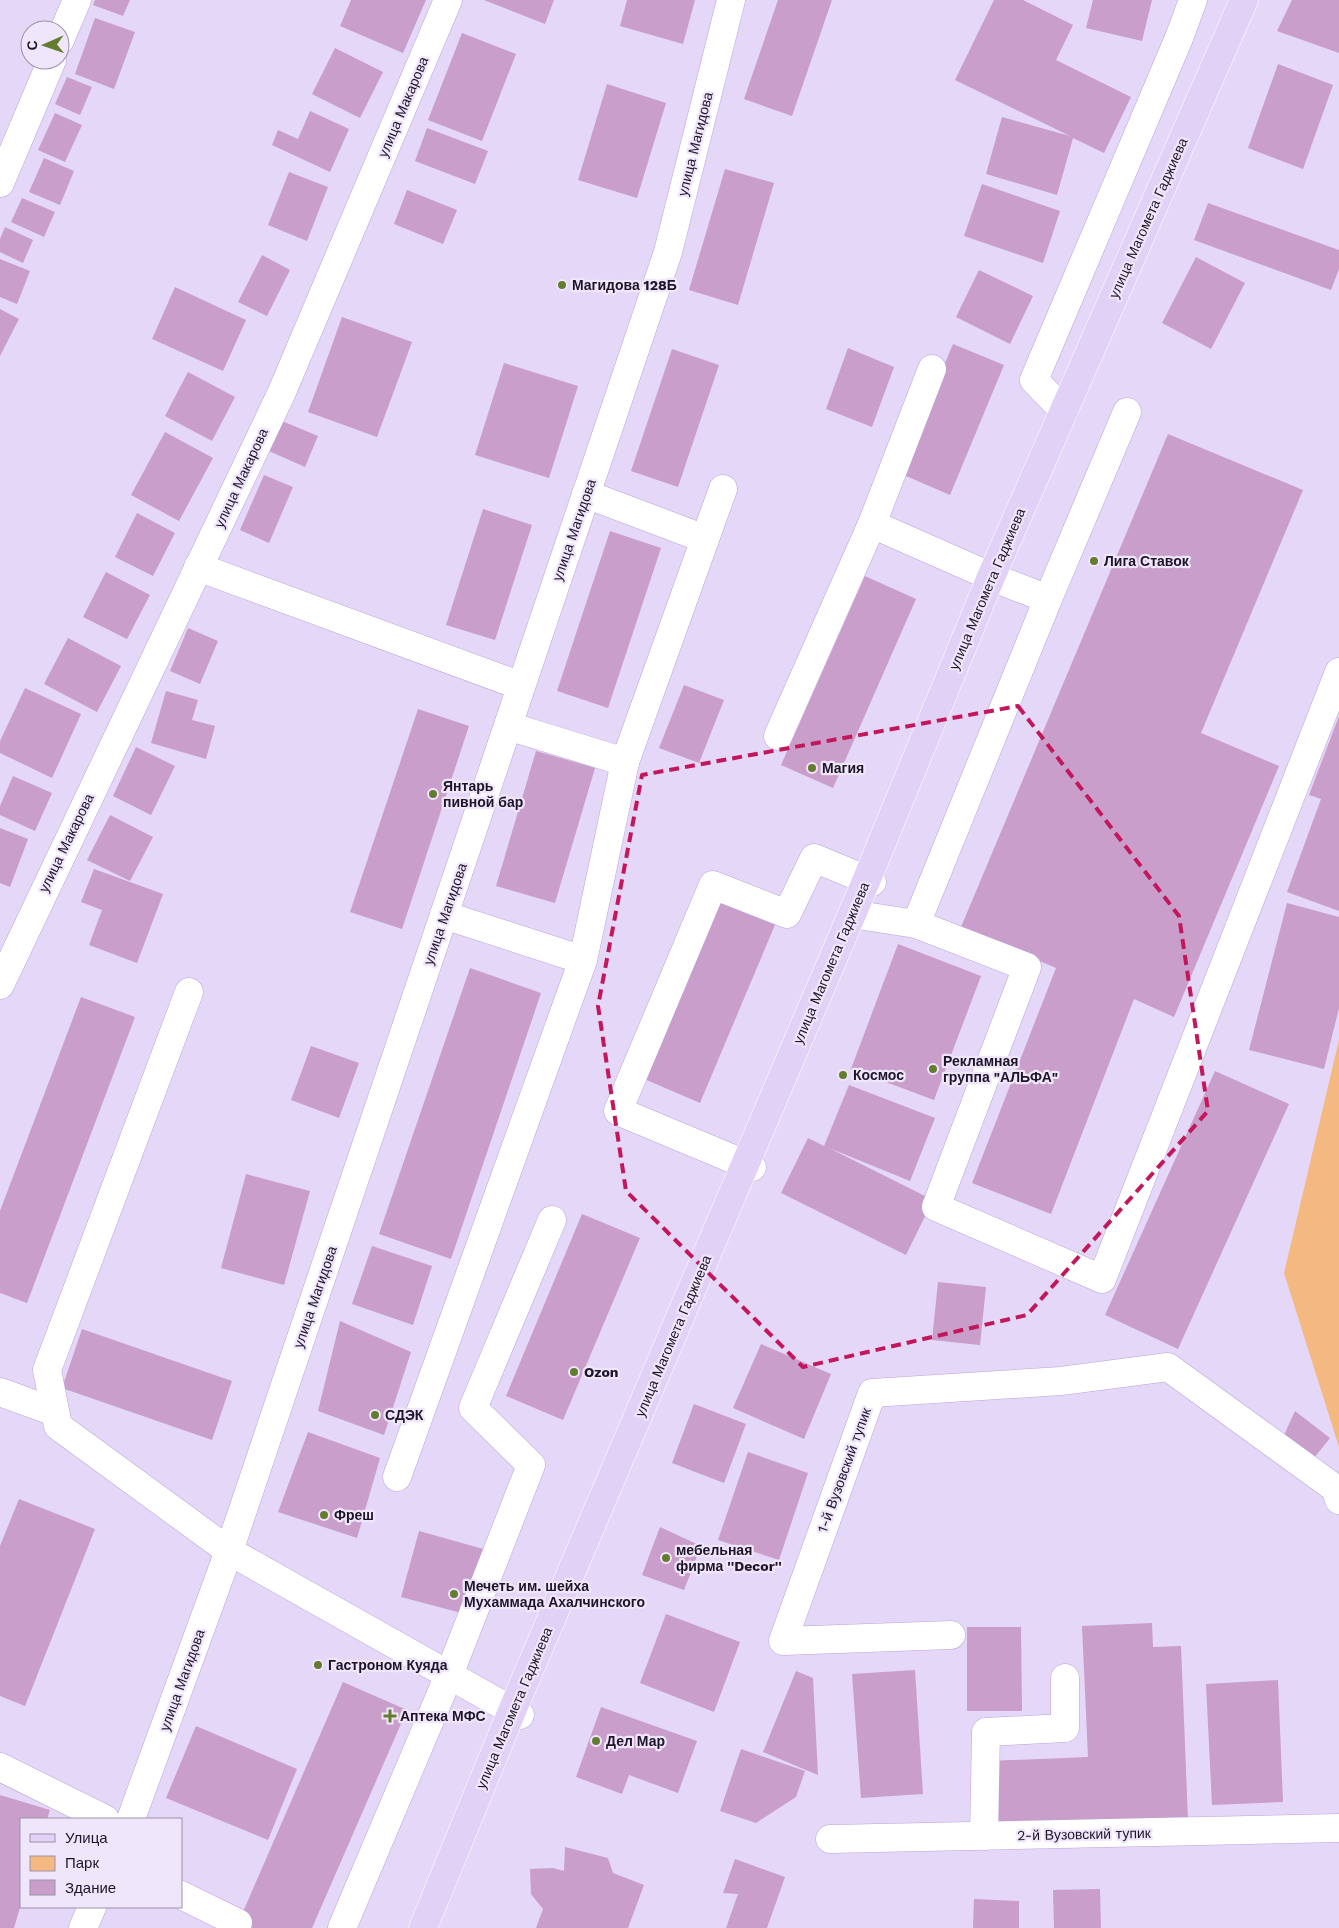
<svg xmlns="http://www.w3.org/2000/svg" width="1339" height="1928" viewBox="0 0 1339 1928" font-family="'Work Sans',sans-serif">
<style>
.green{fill:#f3b981}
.building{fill:#c99eca}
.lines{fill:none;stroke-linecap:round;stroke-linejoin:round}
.minor-casing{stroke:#bba4d8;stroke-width:29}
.major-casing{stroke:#fff;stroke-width:29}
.minor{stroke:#fff;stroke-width:28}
.major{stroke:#e2d1f7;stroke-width:28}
.marked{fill:none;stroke:#c2185b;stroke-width:4;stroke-dasharray:10 6;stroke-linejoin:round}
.poi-dot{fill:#637c2f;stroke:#f0e6fc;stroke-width:2}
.labels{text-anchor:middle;stroke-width:4.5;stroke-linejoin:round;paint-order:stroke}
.street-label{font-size:14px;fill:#1e1528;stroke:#f0e6fc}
.poi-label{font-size:14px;font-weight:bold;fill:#1e1528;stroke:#f0e6fc;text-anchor:start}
</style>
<rect width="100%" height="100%" fill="#e5d7f7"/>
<path class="green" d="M1339 1040V1447L1284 1273Z"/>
<g class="building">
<path d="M95 0H130L123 16 93 5Z"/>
<path d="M351 0H426L403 53 340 26Z"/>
<path d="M484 0H554L545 24Z"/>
<path d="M627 0H695L683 44 620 26Z"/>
<path d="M778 0H832L792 116 744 99Z"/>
<path d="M994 0H1023L1073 25 1056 60 1131 97 1104 153 1073 138 1057 195 986 174 1002 117 1070 136 955 80Z"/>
<path d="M1093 0H1152L1142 41 1086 28Z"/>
<path d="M1292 0H1339V53L1277 31Z"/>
<path d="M95 18 135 32 114 89 75 74Z"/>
<path d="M462 33 516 54 482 141 428 120Z"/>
<path d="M335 48 383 72 360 118 312 94Z"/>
<path d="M1278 64 1333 85 1303 169 1248 148Z"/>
<path d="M67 77 92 87 80 115 55 104Z"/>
<path d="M607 84 666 103 637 198 578 180Z"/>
<path d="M310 111 349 129 330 172 272 145 278 130 298 139Z"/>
<path d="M55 113 82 125 65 162 38 150Z"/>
<path d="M427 128 488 151 475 184 415 161Z"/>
<path d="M44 158 74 171 60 205 29 192Z"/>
<path d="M725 169 774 183 738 305 689 290Z"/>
<path d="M289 172 328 187 307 241 268 225Z"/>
<path d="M982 184 1060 211 1043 263 964 236Z"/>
<path d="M407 190 457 210 443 244 394 224Z"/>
<path d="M22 198 55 212 44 237 11 222Z"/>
<path d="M1208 203 1339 250V269L1331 290 1194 240Z"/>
<path d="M5 227 33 240 23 263 0 252V239Z"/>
<path d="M262 255 290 270 267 316 238 302Z"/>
<path d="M1196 257 1245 283 1211 349 1162 323Z"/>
<path d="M0 259 30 271 17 304 0 297Z"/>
<path d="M979 270 1033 296 1010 344 956 317Z"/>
<path d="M175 287 246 320 223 371 152 339Z"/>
<path d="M0 309 19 319 0 356Z"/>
<path d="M342 317 412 342 377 437 308 412Z"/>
<path d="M953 344 1004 365 950 495 899 473Z"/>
<path d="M848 348 894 367 872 427 826 409Z"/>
<path d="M672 349 719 365 678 487 631 471Z"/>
<path d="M504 363 578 386 549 478 475 455Z"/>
<path d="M188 372 235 397 212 441 165 416Z"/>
<path d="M282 421 318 436 305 467 269 451Z"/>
<path d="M165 432 213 458 179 521 131 495Z"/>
<path d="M1168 434 1303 490 1201 733 1279 766 1174 1017 1134 999 1051 1214 972 1183 1056 968 961 927Z"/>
<path d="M264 475 293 487 269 543 240 530Z"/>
<path d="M483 509 532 525 495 640 446 625Z"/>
<path d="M137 513 175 533 153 576 115 557Z"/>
<path d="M610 531 661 548 608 708 557 691Z"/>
<path d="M106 572 150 595 127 639 83 617Z"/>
<path d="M865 576 916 599 833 788 781 765Z"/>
<path d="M188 628 218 641 200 684 170 671Z"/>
<path d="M68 638 121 666 97 712 44 684Z"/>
<path d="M684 685 724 700 699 763 659 748Z"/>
<path d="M25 688 81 714 52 778 0 753V741Z"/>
<path d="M166 691 198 700 192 720 215 726 206 759 151 743Z"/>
<path d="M418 709 469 726 402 929 350 912Z"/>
<path d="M1339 716V911L1287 892 1321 799 1309 795Z"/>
<path d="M136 747 175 766 151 815 113 796Z"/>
<path d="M536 751 595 768 555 903 496 886Z"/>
<path d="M13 776 52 793 35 831 0 815V806Z"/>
<path d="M110 815 153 837 130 881 87 860Z"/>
<path d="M0 828 28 839 10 887 0 883Z"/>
<path d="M94 869 163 894 137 963 89 945 102 910 81 902Z"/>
<path d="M718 895 777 920 700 1103 642 1078Z"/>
<path d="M1287 903 1339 917V1008L1324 1069 1249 1050Z"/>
<path d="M898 944 981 976 934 1100 851 1069Z"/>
<path d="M470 968 541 993 451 1259 379 1234Z"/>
<path d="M81 997 135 1017 27 1303 0 1293V1211Z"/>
<path d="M311 1046 359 1063 339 1118 291 1100Z"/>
<path d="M1215 1071 1289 1104 1178 1349 1105 1315Z"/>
<path d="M849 1085 935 1118 910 1181 829 1148 933 1200 906 1255 781 1193 808 1138 824 1146Z"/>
<path d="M246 1174 310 1191 284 1285 221 1268Z"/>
<path d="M582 1214 640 1238 563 1420 506 1396Z"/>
<path d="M372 1246 432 1266 413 1325 352 1304Z"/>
<path d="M938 1282 986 1287 980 1345 932 1340Z"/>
<path d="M340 1321 411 1352 384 1435 318 1411Z"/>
<path d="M82 1329 232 1381 212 1440 62 1388Z"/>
<path d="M761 1344 831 1374 804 1439 733 1408Z"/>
<path d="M694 1404 746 1424 724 1483 672 1463Z"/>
<path d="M1295 1411 1330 1438 1314 1458 1284 1435Z"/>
<path d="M308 1432 380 1458 357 1538 278 1512Z"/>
<path d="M748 1452 808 1473 779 1560 718 1540Z"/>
<path d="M19 1499 95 1529 25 1706 0 1696V1546Z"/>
<path d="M660 1527 701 1546 684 1590 642 1575Z"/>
<path d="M419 1531 487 1550 469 1615 401 1597Z"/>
<path d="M666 1614 740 1642 714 1712 640 1683Z"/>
<path d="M1152 1623 1153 1647 1181 1646 1188 1820 991 1827 988 1761 1088 1757 1082 1626Z"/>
<path d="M967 1627H1021L1022 1711H967Z"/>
<path d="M915 1670 923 1794 861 1798 852 1674Z"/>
<path d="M796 1671 813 1678 818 1775 763 1752Z"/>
<path d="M1278 1680 1283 1802 1212 1805 1206 1684Z"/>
<path d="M343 1682 407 1710 312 1928H236Z"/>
<path d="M601 1707 697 1741 678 1793 629 1775 622 1794 576 1777Z"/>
<path d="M196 1726 297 1769 268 1840 166 1798Z"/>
<path d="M741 1749 805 1771 796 1797 756 1823 720 1811Z"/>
<path d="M0 1795 50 1810 47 1819H21V1904L14 1928H0Z"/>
<path d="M565 1847 608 1858 613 1873 644 1885 628 1928H536L543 1909 531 1894 530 1869 553 1868 564 1871Z"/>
<path d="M735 1859 785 1877 767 1928H726L738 1894 723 1893Z"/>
<path d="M1100 1889 1101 1928H1054L1053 1890Z"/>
<path d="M974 1899 1019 1901V1928H973Z"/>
</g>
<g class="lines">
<defs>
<g id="minor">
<path d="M60 40 77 0"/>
<path d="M0 183 52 60"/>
<path d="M1064 411 1034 380 1179 38 1193 0"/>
<path d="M586 494 705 539 723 489"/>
<path d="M872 524 932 369"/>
<path d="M198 567 521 686"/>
<path d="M508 726 625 762 705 539"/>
<path d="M778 736 872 524 999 580 1048 599"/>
<path d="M858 915 916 924 1027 967 936 1207 1102 1279 1339 672"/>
<path d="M916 924 1048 599 1127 412"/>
<path d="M583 960 625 762"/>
<path d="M0 985 281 394 448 0"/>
<path d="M189 992 47 1370 58 1426 229 1551 520 1715"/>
<path d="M752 1167 618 1111 713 885 787 914 814 858 872 882"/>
<path d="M0 1392 55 1412"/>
<path d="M397 1477 583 960 444 915"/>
<path d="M951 1635 783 1641 872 1393 1061 1381 1168 1367 1336 1489 1339 1500"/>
<path d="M0 1767 105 1819"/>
<path d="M131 1819 229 1551 668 252 731 0"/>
<path d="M984 1836 986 1732 1065 1728V1678"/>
<path d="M830 1839 1339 1828"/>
<path d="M181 1895 238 1923"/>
<path d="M83 1928 92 1907"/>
<path d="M342 1928 449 1675 531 1465 473 1408 552 1220"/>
</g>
<path id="major" d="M423 1928 512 1711 867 879 991 577 1244 0"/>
</defs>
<use href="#minor" class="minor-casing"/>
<use href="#major" class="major-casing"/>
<use href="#minor" class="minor"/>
<use href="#major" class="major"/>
</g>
<path class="marked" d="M1018 706 1179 916 1208 1111 1027 1315 803 1367 626 1191 598 1006 642 775Z"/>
<g class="poi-dot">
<circle cx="562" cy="285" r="5"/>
<circle cx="1094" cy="561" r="5"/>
<circle cx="812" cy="768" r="5"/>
<circle cx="433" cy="794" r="5"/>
<circle cx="933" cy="1069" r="5"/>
<circle cx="843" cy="1075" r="5"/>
<circle cx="574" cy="1372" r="5"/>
<circle cx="375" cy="1415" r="5"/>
<circle cx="324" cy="1515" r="5"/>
<circle cx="666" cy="1558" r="5"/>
<circle cx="454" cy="1594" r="5"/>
<circle cx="318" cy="1665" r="5"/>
<path d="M387.5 1708.5h5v5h5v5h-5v5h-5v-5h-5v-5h5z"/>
<circle cx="596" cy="1741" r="5"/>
</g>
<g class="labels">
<g class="street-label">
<text transform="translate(403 107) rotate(-67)" y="5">улица Макарова</text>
<text transform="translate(695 144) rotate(-76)" y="5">улица Магидова</text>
<text transform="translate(1148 218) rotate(-66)" y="5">улица Магомета Гаджиева</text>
<text transform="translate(241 478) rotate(-65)" y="5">улица Макарова</text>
<text transform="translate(574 530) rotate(-71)" y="5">улица Магидова</text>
<text transform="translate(987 589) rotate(-67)" y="5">улица Магомета Гаджиева</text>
<text transform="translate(66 843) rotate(-64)" y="5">улица Макарова</text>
<text transform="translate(445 914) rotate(-71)" y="5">улица Магидова</text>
<text transform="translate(831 963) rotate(-67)" y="5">улица Магомета Гаджиева</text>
<text transform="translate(315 1297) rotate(-71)" y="5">улица Магидова</text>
<text transform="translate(673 1336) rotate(-67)" y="5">улица Магомета Гаджиева</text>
<text transform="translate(844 1470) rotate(-70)" y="5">1-й Вузовский тупик</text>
<text transform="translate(182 1680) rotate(-70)" y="5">улица Магидова</text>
<text transform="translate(514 1708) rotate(-67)" y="5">улица Магомета Гаджиева</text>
<text transform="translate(1084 1834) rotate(-1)" y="5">2-й Вузовский тупик</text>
</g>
<g class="poi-label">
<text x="572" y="290">Магидова 128Б</text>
<text x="1104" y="566">Лига Ставок</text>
<text x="822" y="773">Магия</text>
<text x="443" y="791">Янтарь<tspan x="443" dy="16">пивной бар</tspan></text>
<text x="943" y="1066">Рекламная<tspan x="943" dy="16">группа "АЛЬФА"</tspan></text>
<text x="853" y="1080">Космос</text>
<text x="584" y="1377">Ozon</text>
<text x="385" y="1420">СДЭК</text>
<text x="334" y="1520">Фреш</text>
<text x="676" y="1555">мебельная<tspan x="676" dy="16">фирма ''Decor''</tspan></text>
<text x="464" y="1591">Мечеть им. шейха<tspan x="464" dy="16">Мухаммада Ахалчинского</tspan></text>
<text x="328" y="1670">Гастроном Куяда</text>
<text x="400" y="1721">Аптека МФС</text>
<text x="606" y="1746">Дел Мар</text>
</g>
</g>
<rect x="20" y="1818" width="162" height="90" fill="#f0e6fc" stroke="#9c92a7"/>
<rect x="30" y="1834" width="25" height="8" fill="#e2d1f7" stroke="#9c92a7"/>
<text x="65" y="1843" font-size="15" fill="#1e1528">Улица</text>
<rect x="30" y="1856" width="25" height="15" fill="#f3b981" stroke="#9c92a7"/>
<text x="65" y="1868" font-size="15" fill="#1e1528">Парк</text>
<rect x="30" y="1880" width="25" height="15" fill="#c99eca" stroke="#9c92a7"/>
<text x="65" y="1893" font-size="15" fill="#1e1528">Здание</text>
<g transform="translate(45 45) rotate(268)"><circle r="24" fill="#f0e6fc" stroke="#9c92a7"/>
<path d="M0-4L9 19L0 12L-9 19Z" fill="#637c2f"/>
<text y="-8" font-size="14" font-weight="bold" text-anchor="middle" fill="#1e1528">С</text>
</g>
</svg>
